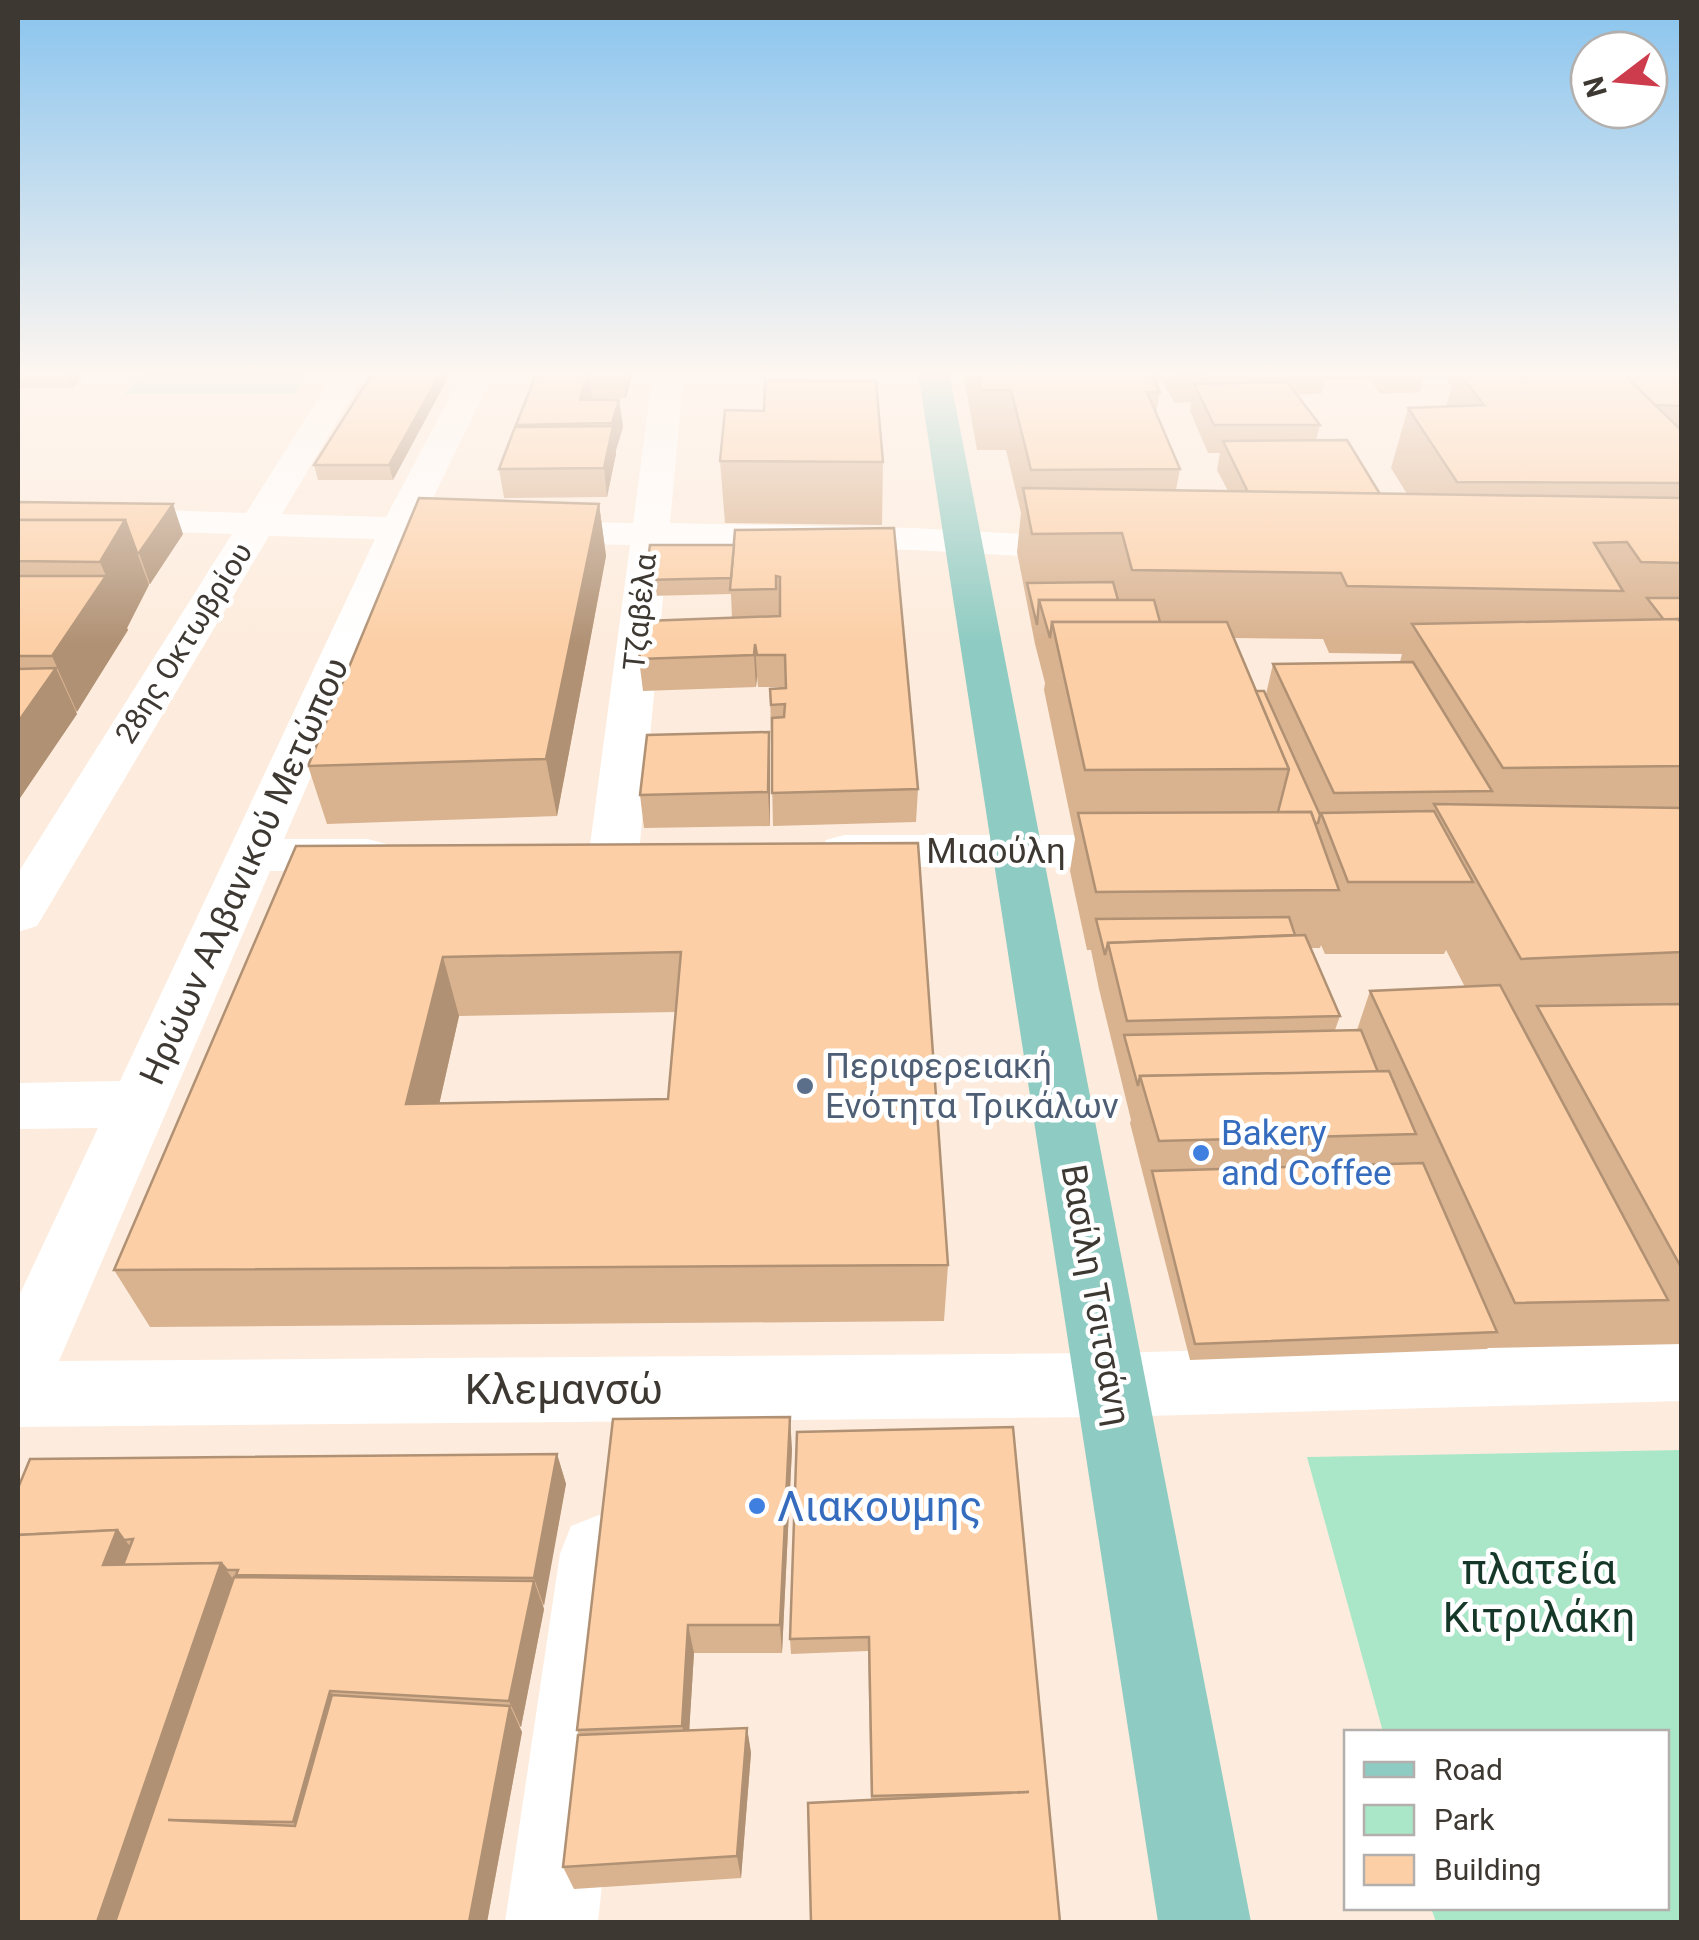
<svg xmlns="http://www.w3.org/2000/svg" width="1699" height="1940" viewBox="0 0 1699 1940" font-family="Roboto,sans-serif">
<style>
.green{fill:#aae7c8}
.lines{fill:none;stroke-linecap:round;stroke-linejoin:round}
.minor{fill:#fff;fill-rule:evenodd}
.major{fill:#8ecbc2;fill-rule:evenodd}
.wall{fill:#d9b28f;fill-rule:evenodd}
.shaded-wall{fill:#b09174}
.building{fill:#fccfa6;stroke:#b09174;stroke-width:2.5;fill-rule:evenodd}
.service-dot{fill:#5c6f8a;stroke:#fff;stroke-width:4}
.shop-dot{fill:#3f7fe0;stroke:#fff;stroke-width:4}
.labels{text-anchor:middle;stroke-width:9;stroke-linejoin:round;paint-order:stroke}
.far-street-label{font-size:30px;fill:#3e3832;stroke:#fff}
.street-label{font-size:35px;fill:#3e3832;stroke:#fff}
.service-label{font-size:35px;fill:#4e5e75;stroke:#fff;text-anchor:start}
.shop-label{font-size:35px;fill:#366cbe;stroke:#fff;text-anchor:start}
.near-street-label{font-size:42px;fill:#3e3832;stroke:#fff}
.near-shop-label{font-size:42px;fill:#366cbe;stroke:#fff;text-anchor:start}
.near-park-label{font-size:42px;fill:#153829;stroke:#fff}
</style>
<rect width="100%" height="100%" fill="#fdecdd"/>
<g class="green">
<path d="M144 372H309L294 394H124Z"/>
<path d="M1681 1450V1922H1436L1431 1908H1666V1732H1383L1307 1457Z"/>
</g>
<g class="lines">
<g class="minor">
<path d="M335 372H366L282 514 386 517 463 372H494L423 519 633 523 653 372H684L670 523 914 528 1094 538 1107 541 1113 549 1107 557 1094 560 914 550 668 546 639 853 632 864 614 869 596 864 589 853 630 545 413 541 284 839H368L386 844 393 855 386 866 368 871H270L59 1361 1111 1353 1682 1337V1401L1111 1417 18 1427V1298L98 1128 18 1129V1083L120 1081 375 539 269 536 37 926 18 932V873L232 534 18 527V505L246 513Z"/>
<path d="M844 835H1148L1166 840 1173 851 1166 862 1148 867H844L826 862 819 851 826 840Z"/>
<path d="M599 1515 627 1526 638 1554 598 1922H505L560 1554 571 1526Z"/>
</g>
<path class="major" d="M918 372H949L1251 1922H1158Z"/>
</g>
<g class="wall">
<path d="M18 372H87L72 388H18Z"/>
<path d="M373 372H451L393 480H318L314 465Z"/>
<path d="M537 372H630L631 379 626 398 592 400H619L623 427 616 450V454L607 497 504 498 499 469Z"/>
<path d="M963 372H1682V1344L1488 1348 1487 1349 1190 1360 1130 1123 1131 1120 1099 989 1091 950H1087L1070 871 1075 839 1044 690 1045 683 1035 644 1017 552 1021 513 1006 450H977ZM1370 379 1380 394 1420 392 1423 379H1445L1452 386 1446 406 1408 408 1391 468 1407 494H1380L1316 440 1320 425 1297 395 1322 393 1325 380ZM1162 382 1175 403 1191 402 1190 411 1208 453H1220L1217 470 1228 491 1176 490 1180 469 1156 413 1160 392 1155 383ZM1234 638 1323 639 1329 653 1402 654 1400 662 1273 664 1266 694 1256 691ZM1321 945 1325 954H1444L1446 950 1465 987 1370 991 1357 1030H1335L1340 1016 1310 948H1320Z"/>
<path d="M764 411 883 462 882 525 725 523 720 461Z"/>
<path d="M18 502 183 534 150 584H149L127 628 128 630 76 712 77 714 18 801Z"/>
<path d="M599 504 606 556 557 816 327 824 308 766Z"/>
<path d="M894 528 918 789 916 822 773 826 770 689 786 688V687H758L757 676 756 687 643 691 639 659 732 618 731 594 647 596 645 580 734 545Z"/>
<path d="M770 765V826L644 828 640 795Z"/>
<path d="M918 843 948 1265 944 1321 150 1327 114 1270 296 846ZM676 1012 668 1099 439 1104 459 1016Z"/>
<path d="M797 1432 1060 1922 871 1800 868 1651 791 1654 790 1639Z"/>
<path d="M792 1449 782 1653H694L689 1731 747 1728 751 1753 741 1878 574 1889 563 1867 579 1735 577 1730Z"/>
<path d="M557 1454 566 1484 543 1606 544 1609 521 1727 519 1726 522 1732 487 1922H18V1488Z"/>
</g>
<g class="shaded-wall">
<path d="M66 372H87L72 388Z"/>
<path d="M441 372H451L393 480 389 465Z"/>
<path d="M588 372 592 399 585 423 580 400Z"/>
<path d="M623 372H630L631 379 626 398Z"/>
<path d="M619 400 623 427 616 450V454L607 497 604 468 613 428 612 423Z"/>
<path d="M173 504 183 534 150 584 139 553Z"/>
<path d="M599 504 606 556 557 816 546 759Z"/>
<path d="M125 520 149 585 127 628 128 630 77 712 52 656 106 576 100 562Z"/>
<path d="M755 644 757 676 756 687 754 655Z"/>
<path d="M56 668 77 714 18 801V722Z"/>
<path d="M769 732 770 765V826L768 792Z"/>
<path d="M443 957 459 1016 426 1163 406 1104Z"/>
<path d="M790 1417 792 1449 782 1653 780 1625Z"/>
<path d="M557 1454 566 1484 544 1606 534 1578Z"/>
<path d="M117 1530 150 1571 103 1565Z"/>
<path d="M221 1563 251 1603 147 1922H97Z"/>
<path d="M534 1581 544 1609 521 1727 509 1701Z"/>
<path d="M688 1625 694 1653 688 1751 682 1726Z"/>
<path d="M330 1691 348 1717 314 1845 293 1822Z"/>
<path d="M510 1706 522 1732 487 1922H469Z"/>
<path d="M747 1728 751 1753 741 1878 737 1856Z"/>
</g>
<g class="building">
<path d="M373 372H441L389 465H314Z"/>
<path d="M537 372H588L580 400H619L612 423 516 425Z"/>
<path d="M978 372H1150L1160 392H1147L1180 469 1031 470 1011 390H981Z"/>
<path d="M1177 372H1199L1200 375 1179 376Z"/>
<path d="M1458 372H1622L1682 431V483L1457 482 1408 408 1484 405Z"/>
<path d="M1622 372H1679L1682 375V406L1655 405Z"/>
<path d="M765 380 876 381 883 462 720 461 725 410 764 411Z"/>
<path d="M1287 382 1320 425H1214L1194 384Z"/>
<path d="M613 426 604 468 499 469 515 427Z"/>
<path d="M1347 440 1380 494 1248 492 1223 441Z"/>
<path d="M1023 488 1682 498V563L1641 562 1627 542 1594 543 1623 591 1347 586 1341 573 1132 570 1122 533 1032 534Z"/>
<path d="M419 498 599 504 546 759 308 766Z"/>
<path d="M18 502 173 504 139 553H137L125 520H18Z"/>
<path d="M18 520H125L100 562 18 561Z"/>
<path d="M894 528 918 789 772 793V718L784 717 785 704 771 705 770 689 786 688 785 655H757L755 644 754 655 639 659 645 621 780 616V577L776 576V589L730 590 735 530Z"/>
<path d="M650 545H734L731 578 645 580Z"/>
<path d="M18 576H106L52 656H18Z"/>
<path d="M1113 582 1118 600H1039L1037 625 1027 583Z"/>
<path d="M1647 598H1682V624L1678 619 1664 620Z"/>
<path d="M1039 600H1154L1160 622H1052L1050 638Z"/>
<path d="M1678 619 1682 624V766L1503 768 1412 624Z"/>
<path d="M1052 622H1227L1289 769 1085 770Z"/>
<path d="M1413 662 1492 791 1334 793 1273 664Z"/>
<path d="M56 668 18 722V669Z"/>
<path d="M1256 691H1264L1320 815 1318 823H1315L1311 812H1278L1289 769Z"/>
<path d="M769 732 768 792 640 795 647 735Z"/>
<path d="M1434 804 1682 808V952L1521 959Z"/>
<path d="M1434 811 1473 882H1348L1321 813Z"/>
<path d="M1311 812 1339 890 1096 892 1078 813Z"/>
<path d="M918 843 948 1265 114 1270 296 846ZM681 952 668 1099 406 1104 443 957Z"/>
<path d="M1289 917 1295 935 1108 943 1105 955 1096 919Z"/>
<path d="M1305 935 1340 1016 1127 1021 1108 943Z"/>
<path d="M1500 985 1668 1300 1515 1303 1370 991Z"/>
<path d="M1682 1004V1269L1537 1006Z"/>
<path d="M1361 1030 1378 1072 1140 1076 1138 1086 1124 1035Z"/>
<path d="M1389 1071 1416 1134 1159 1141 1140 1076Z"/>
<path d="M1423 1163 1497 1332 1195 1344 1152 1171Z"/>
<path d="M790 1417 780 1625H688L682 1726 577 1730 613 1419Z"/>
<path d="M1013 1427 1060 1922H811L808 1803 1029 1792 872 1796 869 1637 790 1639 797 1432Z"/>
<path d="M557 1454 534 1578 236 1575 238 1570H227L221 1563 123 1565 133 1539 124 1540 117 1530 18 1535V1488L30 1459Z"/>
<path d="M117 1530 103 1565 221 1563 97 1922H18V1535Z"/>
<path d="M234 1577 534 1581 509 1701 330 1691 293 1822 168 1820 295 1826 332 1695 510 1706 469 1922H115Z"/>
<path d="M747 1728 737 1856 563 1867 578 1735Z"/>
</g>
<linearGradient id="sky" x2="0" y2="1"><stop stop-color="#89c4ee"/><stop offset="0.58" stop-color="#fef6f0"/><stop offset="1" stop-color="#fef6f0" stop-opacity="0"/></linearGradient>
<rect width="1699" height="644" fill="url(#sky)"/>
<circle class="service-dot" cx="805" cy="1086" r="10"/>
<g class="shop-dot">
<circle cx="1201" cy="1153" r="10"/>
<circle cx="757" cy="1506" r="10"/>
</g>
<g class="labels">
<g class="far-street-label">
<text transform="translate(640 612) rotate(-84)" y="10">Τζαβέλα</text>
<text transform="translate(184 643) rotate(-58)" y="10">28ης Οκτωβρίου</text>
</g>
<g class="street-label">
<text x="996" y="863">Μιαούλη</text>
<text transform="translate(244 871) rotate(-66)" y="12">Ηρώων Αλβανικού Μετώπου</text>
<text transform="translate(1096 1295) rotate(80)" y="12">Βασίλη Τσιτσάνη</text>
</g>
<g class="service-label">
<text x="825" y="1078">Περιφερειακή<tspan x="825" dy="40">Ενότητα Τρικάλων</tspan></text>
</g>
<g class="shop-label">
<text x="1221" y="1145">Bakery<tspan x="1221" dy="40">and Coffee</tspan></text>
</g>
<g class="near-street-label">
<text x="564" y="1404">Κλεμανσώ</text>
</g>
<g class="near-shop-label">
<text x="777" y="1521">Λιακουμης</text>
</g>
<g class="near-park-label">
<text x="1539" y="1584">πλατεία<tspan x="1539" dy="48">Κιτριλάκη</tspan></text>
</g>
</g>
<rect width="1699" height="1940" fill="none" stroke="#3e3832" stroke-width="40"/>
<rect x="1344" y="1730" width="325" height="180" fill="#ffffff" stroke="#b2afad" stroke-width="2.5"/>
<rect x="1364" y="1762" width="50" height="15" fill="#8ecbc2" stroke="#b2afad" stroke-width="2.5"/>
<text x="1434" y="1780" font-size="30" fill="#3e3832">Road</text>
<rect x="1364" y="1805" width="50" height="30" fill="#aae7c8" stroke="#b2afad" stroke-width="2.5"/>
<text x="1434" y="1830" font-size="30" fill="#3e3832">Park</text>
<rect x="1364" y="1855" width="50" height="30" fill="#fccfa6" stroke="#b2afad" stroke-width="2.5"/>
<text x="1434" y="1880" font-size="30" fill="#3e3832">Building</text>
<g transform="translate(1619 80) rotate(254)"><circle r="48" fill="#ffffff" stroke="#b2afad" stroke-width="2.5"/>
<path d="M0-8L18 38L0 25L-18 38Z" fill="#cd3c4c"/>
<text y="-15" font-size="28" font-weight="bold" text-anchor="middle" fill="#3e3832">N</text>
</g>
</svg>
